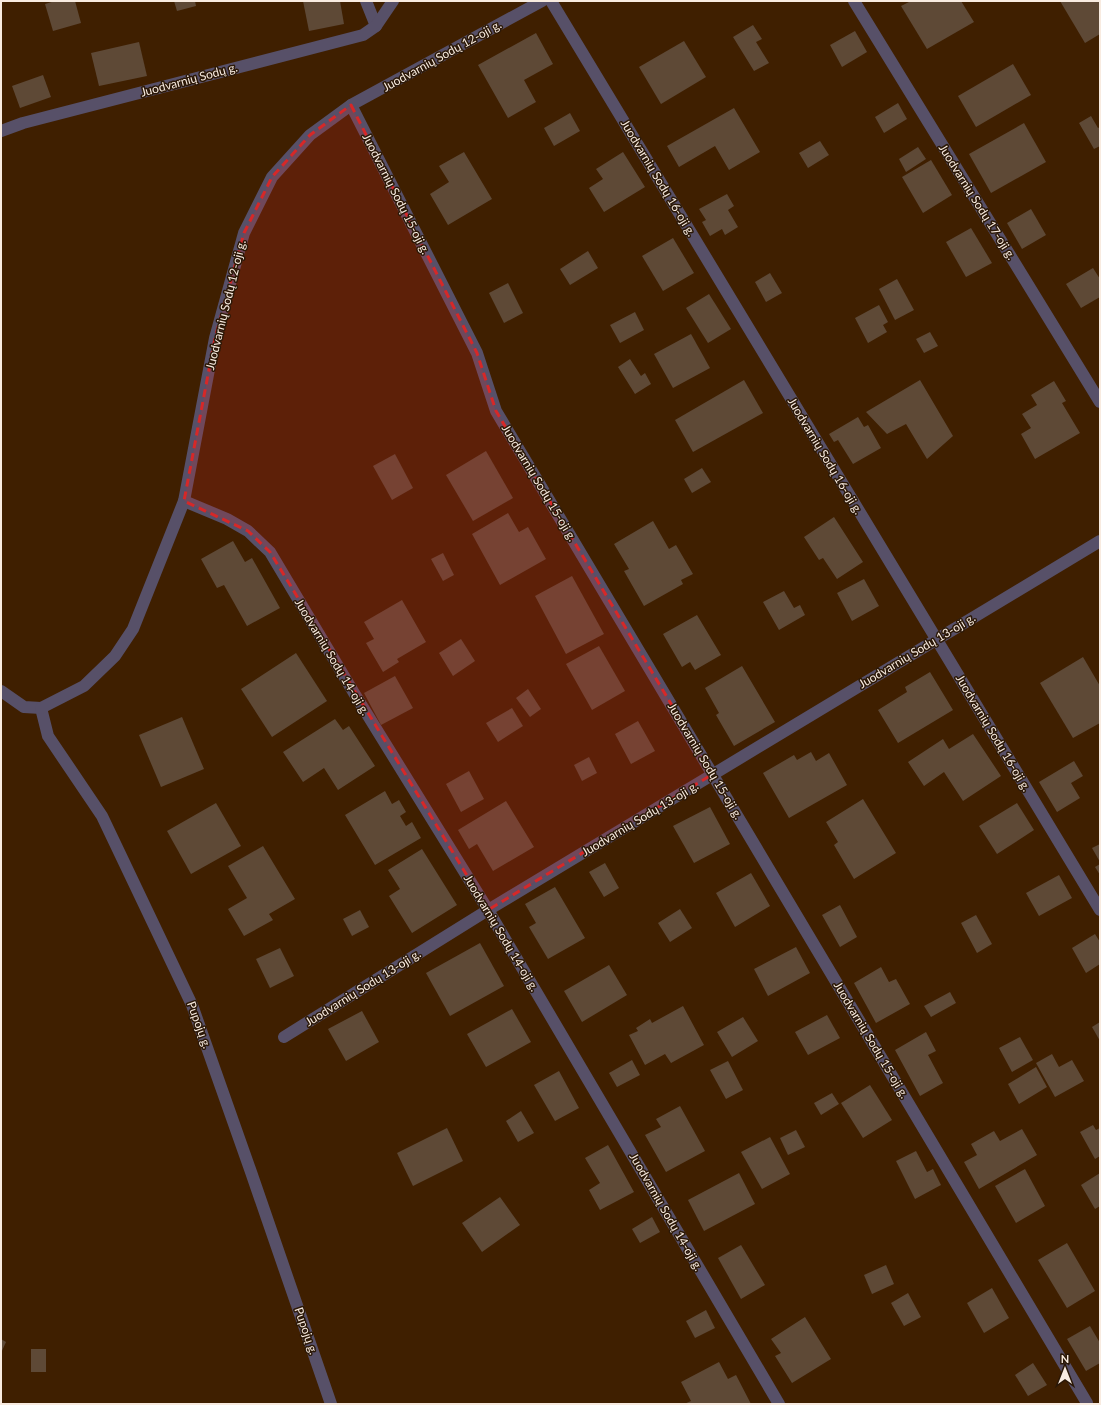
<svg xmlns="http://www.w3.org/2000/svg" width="1101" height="1405" viewBox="0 0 1101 1405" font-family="Lato,sans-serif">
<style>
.green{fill:#3f1f00}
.building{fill:#5e4936}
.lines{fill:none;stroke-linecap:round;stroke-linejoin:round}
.street{stroke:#575068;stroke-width:12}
.marked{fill:#d62828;fill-opacity:0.2;stroke:#d62828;stroke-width:3;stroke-dasharray:8 5;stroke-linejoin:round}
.labels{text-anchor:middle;stroke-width:3;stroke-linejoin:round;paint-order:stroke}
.street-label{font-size:12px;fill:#f8ebe0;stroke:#2b1807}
</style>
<rect width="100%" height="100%" fill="#2b1807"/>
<rect class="green" x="1" y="1" width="1099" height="1403"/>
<g class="building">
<path d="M55 1H75L81 23 53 31 45 4Z"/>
<path d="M174 1H195L196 6 177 11Z"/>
<path d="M303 1H340L344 24 309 31Z"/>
<path d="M911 1H961L974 22 927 49 901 6Z"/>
<path d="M1060 1H1100V34L1085 43Z"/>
<path d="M753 25 762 39 756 42 769 63 754 71 733 37Z"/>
<path d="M855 31 867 52 842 67 830 45Z"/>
<path d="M536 33 553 64 524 80 536 102 508 118 478 65Z"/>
<path d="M684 41 706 77 661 104 639 67Z"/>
<path d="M139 42 147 76 99 86 91 53Z"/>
<path d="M1013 64 1031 95 976 127 958 96Z"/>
<path d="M43 75 51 97 20 108 12 86Z"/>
<path d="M898 103 907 119 884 133 875 117Z"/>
<path d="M734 108 760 152 729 170 715 146 679 167 667 146Z"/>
<path d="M570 113 580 131 554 146 544 128Z"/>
<path d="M1091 116 1098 128 1100 127V146L1094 149 1079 123Z"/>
<path d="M1024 123 1046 162 991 193 969 154Z"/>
<path d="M820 141 829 155 808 168 799 153Z"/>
<path d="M918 147 926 159 906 172 899 159Z"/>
<path d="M464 152 492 199 448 225 430 194 449 182 439 166Z"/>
<path d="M623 152 645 187 604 212 589 188 603 179 596 169Z"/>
<path d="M931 160 952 195 923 213 902 177Z"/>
<path d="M727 194 734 206 728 210 738 227 725 235 722 229 710 236 702 222 706 220 699 209Z"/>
<path d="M1031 209 1046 235 1022 249 1007 223Z"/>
<path d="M971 228 992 263 966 277 946 242Z"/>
<path d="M673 238 694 273 663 291 642 256Z"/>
<path d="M588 251 598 268 570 285 560 269Z"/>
<path d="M1093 268 1100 279V297L1081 308 1066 284Z"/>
<path d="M770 273 782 293 766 302 755 282Z"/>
<path d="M897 279 914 310 895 320 879 289Z"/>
<path d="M508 283 523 313 504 323 489 293Z"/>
<path d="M709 294 731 329 708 343 686 308Z"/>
<path d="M879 305 888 322 883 325 887 332 868 343 855 318Z"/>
<path d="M635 312 644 330 620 343 610 325Z"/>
<path d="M930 332 938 346 924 353 916 339Z"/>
<path d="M691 334 710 368 673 388 654 354Z"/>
<path d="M630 359 641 376 645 373 651 384 635 394 618 367Z"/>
<path d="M744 380 763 413 693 452 675 420Z"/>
<path d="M920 380 953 436 927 459 906 424 887 434 866 412Z"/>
<path d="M1054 381 1066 401 1062 403 1080 433 1035 459 1021 434 1031 428 1022 414 1037 405 1031 395Z"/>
<path d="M858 417 864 427 868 425 881 448 853 464 838 440 834 442 829 434Z"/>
<path d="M486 451 513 498 473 521 446 475Z"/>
<path d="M395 454 413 488 392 500 373 466Z"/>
<path d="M702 468 711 482 692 493 684 479Z"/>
<path d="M508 513 519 532 528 527 546 559 500 585 472 534Z"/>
<path d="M834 517 863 562 837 579 823 558 819 560 804 537Z"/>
<path d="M653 521 669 549 676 545 693 574 681 580 683 584 644 606 624 571 629 569 614 544Z"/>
<path d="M233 541 245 562 252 558 280 608 247 626 224 585 217 588 201 559Z"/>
<path d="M443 553 454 575 443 581 431 559Z"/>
<path d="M572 576 604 634 566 654 535 596Z"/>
<path d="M864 579 879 606 852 621 837 593Z"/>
<path d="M784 591 794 608 800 605 805 615 779 630 763 602Z"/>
<path d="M402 600 426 642 397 659 399 662 383 672 366 643 374 639 364 622Z"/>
<path d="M697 615 721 655 695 670 690 662 682 667 663 634Z"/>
<path d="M461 639 475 661 453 676 439 653Z"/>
<path d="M599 646 625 691 592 710 566 664Z"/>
<path d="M296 653 327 701 272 737 241 689Z"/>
<path d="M1083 657 1100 686V723L1073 738 1040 683Z"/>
<path d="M742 666 775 722 734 746 716 715 719 713 705 688Z"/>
<path d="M930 672 953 710 898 743 878 710 907 692 905 687Z"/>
<path d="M395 676 413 708 381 725 364 693Z"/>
<path d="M528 689 541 709 530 717 516 698Z"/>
<path d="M512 708 523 726 498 742 486 723Z"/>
<path d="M182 717 204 769 161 787 139 735Z"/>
<path d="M335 719 343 730 349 726 375 766 338 790 324 768 303 782 283 752Z"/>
<path d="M638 721 655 751 631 764 615 734Z"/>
<path d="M973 734 1001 776 963 801 944 772 924 786 908 762 943 739 949 749Z"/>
<path d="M811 752 816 761 829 753 847 785 789 818 763 773 794 755 797 760Z"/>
<path d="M589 757 597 773 582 781 574 765Z"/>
<path d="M1074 761 1083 776 1071 783 1080 798 1057 812 1039 782Z"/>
<path d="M469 771 484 799 461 812 446 784Z"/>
<path d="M385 791 392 804 399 800 406 812 400 816 406 826 412 822 421 838 375 865 345 815Z"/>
<path d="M863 799 896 853 854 879 834 845 838 842 826 822Z"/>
<path d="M506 801 534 847 493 871 477 844 469 849 458 830Z"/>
<path d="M216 803 241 846 191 874 167 831Z"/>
<path d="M1017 803 1034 830 997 854 979 826Z"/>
<path d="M710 807 730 844 694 863 673 826Z"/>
<path d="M1100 844V862L1092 848Z"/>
<path d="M263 846 295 899 269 914 273 920 244 936 228 909 247 898 228 866Z"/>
<path d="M422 849 457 905 412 933 389 896 400 889 388 870Z"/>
<path d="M605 863 619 888 604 897 589 872Z"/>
<path d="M1100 864V875L1095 867Z"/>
<path d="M751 873 770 906 735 927 716 893Z"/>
<path d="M1059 875 1072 898 1039 916 1026 893Z"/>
<path d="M555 887 585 938 548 959 529 927 536 923 525 904Z"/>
<path d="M840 905 857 937 840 947 822 915Z"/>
<path d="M680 909 692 928 670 942 658 923Z"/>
<path d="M360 910 369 927 352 936 343 919Z"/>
<path d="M976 915 992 944 977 953 961 923Z"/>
<path d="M1095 934 1100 942V964L1086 973 1072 948Z"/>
<path d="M480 943 504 986 450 1016 426 973Z"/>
<path d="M796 947 810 973 768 996 754 969Z"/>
<path d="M280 948 294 976 270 988 256 959Z"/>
<path d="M609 965 627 995 582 1022 564 991Z"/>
<path d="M881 967 889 982 896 979 910 1004 876 1023 854 983Z"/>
<path d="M950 992 956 1003 931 1017 924 1006Z"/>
<path d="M683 1006 704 1045 671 1063 665 1054 645 1065 629 1035 638 1031 636 1028 650 1019 652 1023Z"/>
<path d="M512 1009 531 1042 486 1067 467 1034Z"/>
<path d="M362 1011 379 1042 346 1061 328 1029Z"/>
<path d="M827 1015 840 1038 808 1055 795 1032Z"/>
<path d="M743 1017 758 1041 732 1057 717 1032Z"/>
<path d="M1100 1022V1041L1092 1027Z"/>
<path d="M926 1032 936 1051 928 1055 943 1083 920 1096 895 1050Z"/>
<path d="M1020 1037 1033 1060 1012 1072 999 1048Z"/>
<path d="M1052 1054 1059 1067 1072 1060 1084 1081 1055 1097 1036 1063Z"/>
<path d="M632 1060 640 1075 617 1087 609 1073Z"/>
<path d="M728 1061 743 1090 726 1099 710 1070Z"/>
<path d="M1036 1067 1047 1087 1019 1104 1008 1084Z"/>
<path d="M559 1071 579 1108 555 1121 534 1085Z"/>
<path d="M870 1085 892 1120 863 1138 841 1103Z"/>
<path d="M832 1093 839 1104 821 1115 814 1103Z"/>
<path d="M680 1106 705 1151 666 1172 645 1135 661 1127 656 1119Z"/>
<path d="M521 1111 534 1133 518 1142 506 1121Z"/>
<path d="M1093 1125 1096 1130 1100 1128V1156L1095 1159 1080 1132Z"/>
<path d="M447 1128 463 1161 413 1186 397 1153Z"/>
<path d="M1022 1129 1037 1155 979 1189 964 1162 977 1155 971 1144 994 1131 1000 1141Z"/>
<path d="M796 1130 805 1147 788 1155 780 1138Z"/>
<path d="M770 1137 790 1174 762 1189 741 1152Z"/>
<path d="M608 1145 634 1192 600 1210 589 1190 600 1183 585 1158Z"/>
<path d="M916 1151 927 1172 933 1169 941 1185 915 1199 896 1161Z"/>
<path d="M1025 1169 1045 1206 1016 1223 995 1186Z"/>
<path d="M739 1173 755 1204 704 1231 688 1200Z"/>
<path d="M1100 1173V1206L1095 1209 1081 1185Z"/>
<path d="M500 1197 520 1225 482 1252 462 1223Z"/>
<path d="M652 1217 660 1232 640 1243 632 1229Z"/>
<path d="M1067 1243 1095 1291 1067 1308 1038 1260Z"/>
<path d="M741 1245 765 1285 741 1299 718 1258Z"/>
<path d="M886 1265 894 1284 872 1294 864 1275Z"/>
<path d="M992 1288 1009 1318 984 1333 967 1303Z"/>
<path d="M908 1293 921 1317 904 1326 891 1303Z"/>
<path d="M706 1310 715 1328 695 1338 686 1321Z"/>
<path d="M805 1317 831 1359 792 1383 775 1356 781 1353 771 1339Z"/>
<path d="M1090 1326 1100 1343V1363L1086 1371 1067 1339Z"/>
<path d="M1 1339 6 1342 1 1353Z"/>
<rect x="31" y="1349" width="15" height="23"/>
<path d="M719 1362 728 1379 736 1375 751 1404H684L691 1401 681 1382Z"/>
<path d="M1033 1363 1047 1385 1028 1396 1015 1375Z"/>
</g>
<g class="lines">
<g class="street">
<path d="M366 1 376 26"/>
<path d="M551 1 1100 910"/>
<path d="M854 1 1100 402"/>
<path d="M351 105 477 353 496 411 1087 1403"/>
<path d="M1 131 23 123 363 35 376 26 393 1"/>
<path d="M184 501 227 519 248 531 270 552 354 693 488 910 779 1404"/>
<path d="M1 691 24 707 41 708 48 736 102 816 192 1005 251 1172 331 1404"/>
<path d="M41 708 84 686 115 656 133 629 184 501 215 338 244 233 272 177 310 135 351 105 542 1"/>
<path d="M284 1037 488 910 1100 541"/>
</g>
</g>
<path class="marked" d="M351 105 477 353 496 411 713 774 488 910 270 552 248 531 184 501 215 338 244 233 272 177 310 135Z"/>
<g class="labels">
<g class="street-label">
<text transform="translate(442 56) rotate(-29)" y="4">Juodvarnių Sodų 12-oji g.</text>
<text transform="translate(189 80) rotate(-15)" y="4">Juodvarnių Sodų g.</text>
<text transform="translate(658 178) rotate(59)" y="4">Juodvarnių Sodų 16-oji g.</text>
<text transform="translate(396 194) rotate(63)" y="4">Juodvarnių Sodų 15-oji g.</text>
<text transform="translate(977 202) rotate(58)" y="4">Juodvarnių Sodų 17-oji g.</text>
<text transform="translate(226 305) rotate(-76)" y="4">Juodvarnių Sodų 12-oji g.</text>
<text transform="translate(825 456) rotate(59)" y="4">Juodvarnių Sodų 16-oji g.</text>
<text transform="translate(539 483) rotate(59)" y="4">Juodvarnių Sodų 15-oji g.</text>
<text transform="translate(917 651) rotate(-31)" y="4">Juodvarnių Sodų 13-oji g.</text>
<text transform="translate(332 657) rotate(59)" y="4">Juodvarnių Sodų 14-oji g.</text>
<text transform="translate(993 733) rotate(59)" y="4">Juodvarnių Sodų 16-oji g.</text>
<text transform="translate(705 761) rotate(59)" y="4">Juodvarnių Sodų 15-oji g.</text>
<text transform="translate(640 819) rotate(-31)" y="4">Juodvarnių Sodų 13-oji g.</text>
<text transform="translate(501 933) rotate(59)" y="4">Juodvarnių Sodų 14-oji g.</text>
<text transform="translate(363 988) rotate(-32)" y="4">Juodvarnių Sodų 13-oji g.</text>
<text transform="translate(199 1025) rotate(70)" y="4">Pupojų g.</text>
<text transform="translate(871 1040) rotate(59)" y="4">Juodvarnių Sodų 15-oji g.</text>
<text transform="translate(666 1212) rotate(60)" y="4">Juodvarnių Sodų 14-oji g.</text>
<text transform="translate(306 1331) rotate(71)" y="4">Pupojų g.</text>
</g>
</g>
<rect width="1101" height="1405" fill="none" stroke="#f8ebe0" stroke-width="4"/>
<g transform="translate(1065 1369)" stroke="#2b1807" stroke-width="3" paint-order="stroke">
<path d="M0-3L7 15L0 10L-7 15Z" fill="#f8ebe0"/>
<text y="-6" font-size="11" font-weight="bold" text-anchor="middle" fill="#f8ebe0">N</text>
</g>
</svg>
